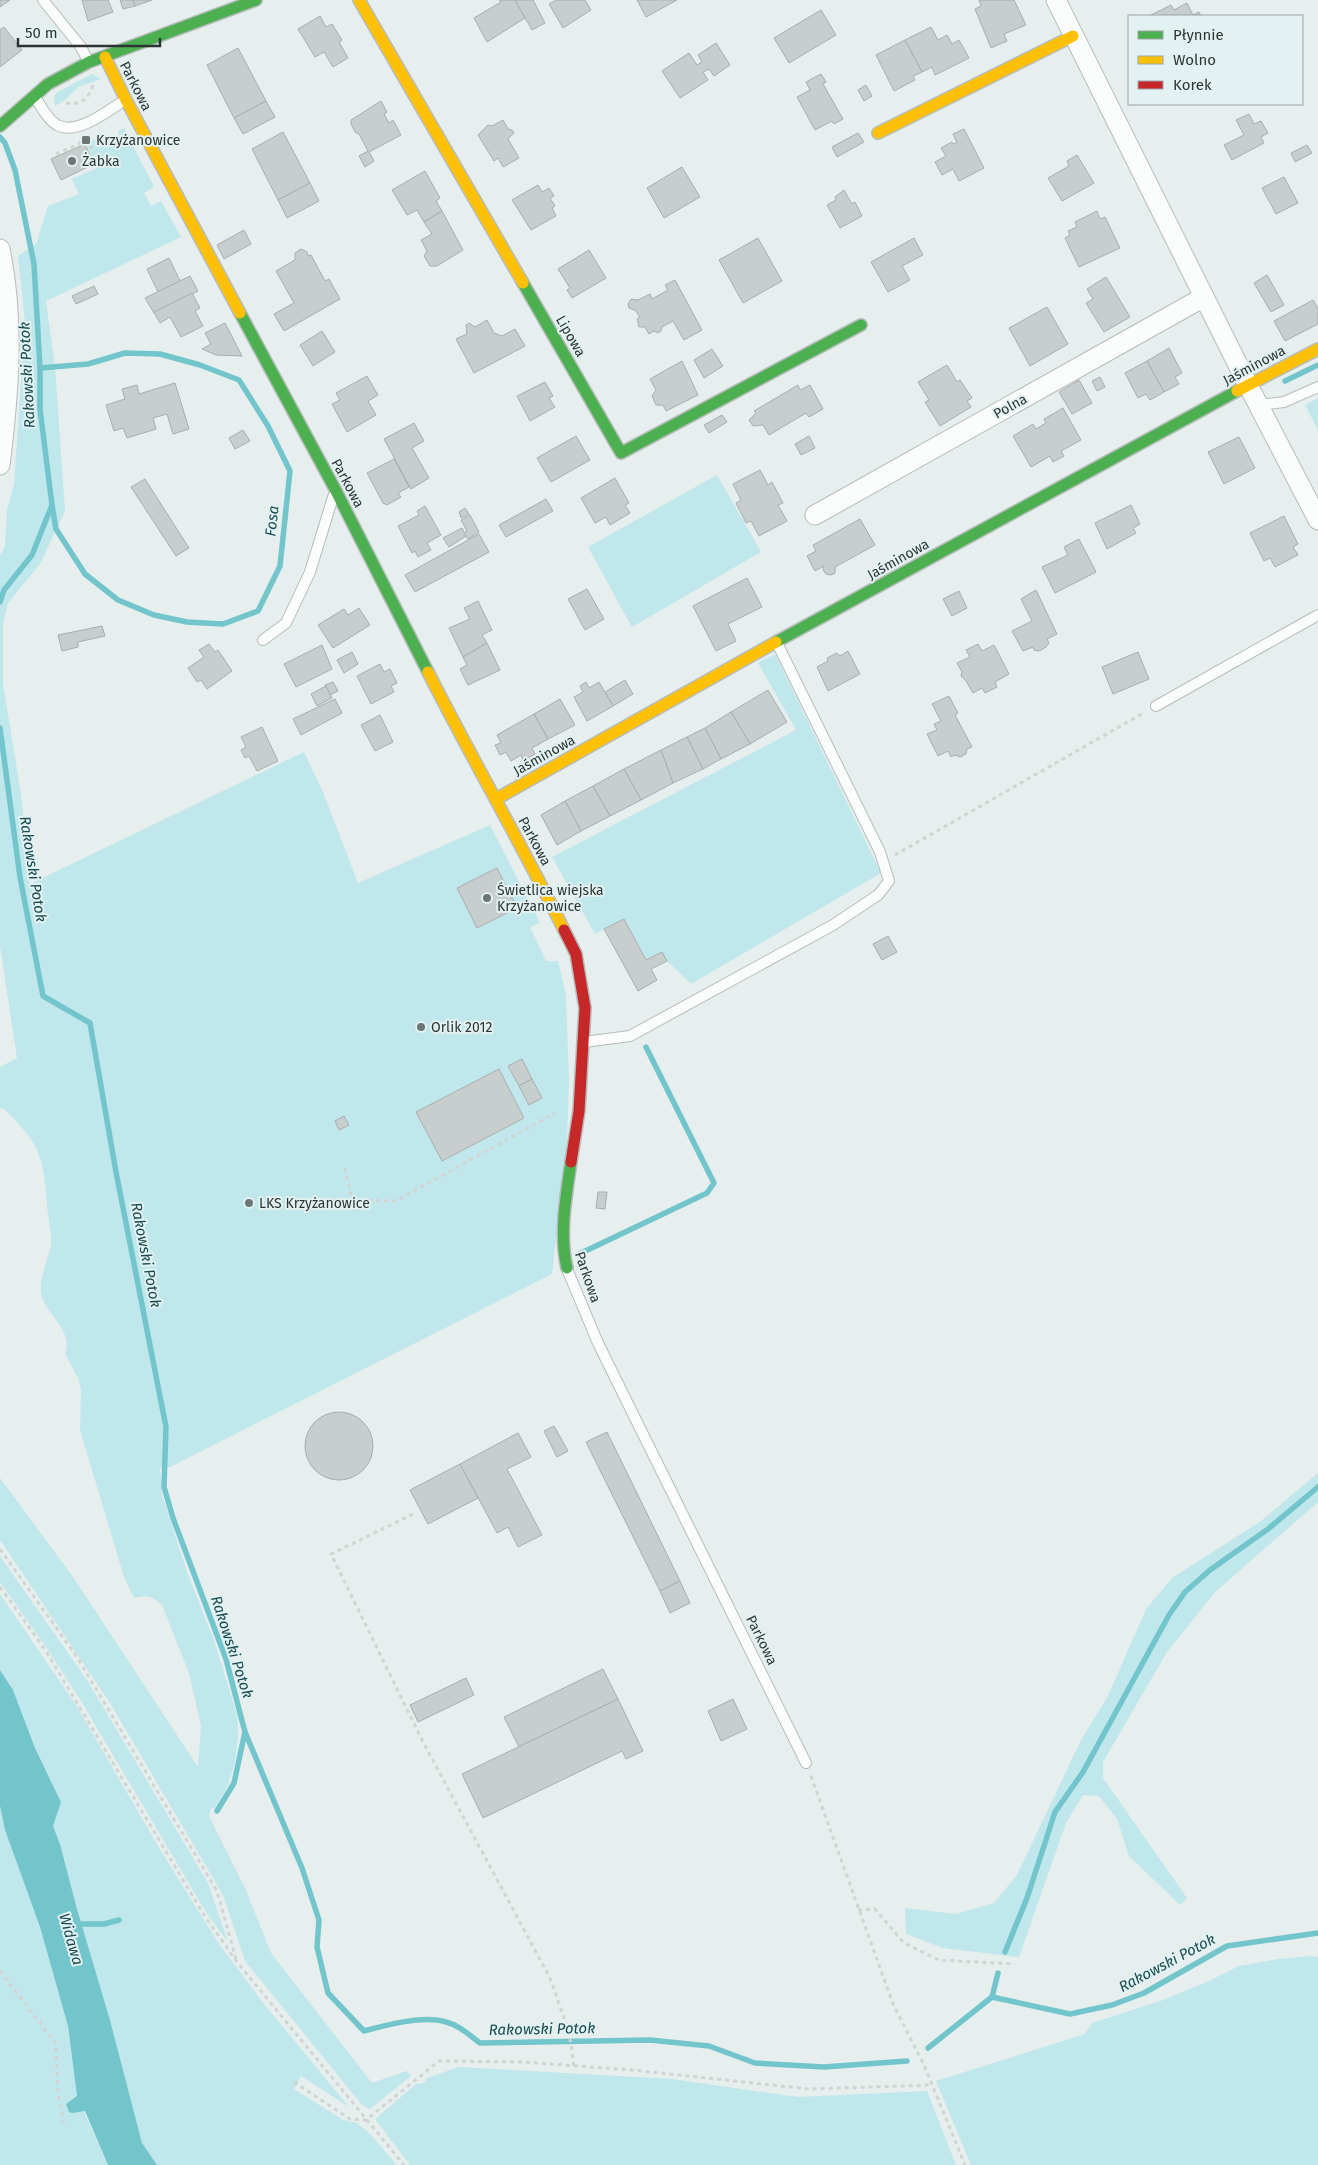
<svg xmlns="http://www.w3.org/2000/svg" width="1318" height="2165" viewBox="0 0 1318 2165" font-family="'Fira Sans',sans-serif">
<style>
.green{fill:#c0e7eb}
.water{fill:#72c5cb}
.lines{fill:none;stroke-linecap:round;stroke-linejoin:round}
.stream{stroke:#72c5cb;stroke-width:5.5}
.building{fill:#c8cece;stroke:#a8aeae}
.lane-casing{stroke:#b6bcbc;stroke-width:12}
.street-casing{stroke:#b6bcbc;stroke-width:21}
.fast-casing{stroke:#b6bcbc;stroke-width:14}
.slow-casing{stroke:#b6bcbc;stroke-width:14}
.jam-casing{stroke:#b6bcbc;stroke-width:14}
.path{stroke:#d2d4d4;stroke-width:3;stroke-dasharray:4 4;stroke-linecap:butt}
.lane{stroke:#fbfcfc;stroke-width:10}
.street{stroke:#fbfcfc;stroke-width:19}
.fast{stroke:#4caf50;stroke-width:11}
.slow{stroke:#ffc107;stroke-width:11}
.jam{stroke:#c62828;stroke-width:11}
.poi-dot{fill:#6e7575;stroke:#e2f1f2;stroke-width:2}
.labels{text-anchor:middle;stroke-width:4;stroke-linejoin:round;paint-order:stroke}
.street-label{font-size:14px;fill:#2e3434;stroke:#e2f1f2}
.poi-label{font-size:14px;fill:#2e3434;stroke:#e2f1f2;text-anchor:start}
.water-label{font-size:15px;font-style:italic;fill:#184a4e;stroke:#e2f1f2}
</style>
<rect width="100%" height="100%" fill="#e6eeee"/>
<g class="green">
<path d="M92 74 101 79 78 87 65 100 55 106 54 97 56 93Z"/>
<path d="M124 128 154 187 144 193 151 206 161 201 181 237 46 301 55 367 65 511 40 564 8 603 3 624V684L21 794 30 884 304 752 323 792 358 883 490 825 540 923 530 927 546 961H558L566 995 569 1082 567 1142 552 1274 170 1467 160 1468 162 1495 187 1572 214 1640 237 1715C240 1737 236 1764 228 1784 225 1793 219 1801 215 1808H211L209 1816 245 1888 271 1953 372 2083 407 2071 411 2076 370 2109 362 2105 245 1961 223 1895 110 1703 0 1540V1478L73 1577 198 1767 201 1726 189 1673 162 1605C153 1596 146 1595 134 1598L124 1577 80 1430 81 1389 78 1378 65 1354C74 1329 45 1315 41 1293 39 1278 48 1259 51 1245 52 1235 49 1224 48 1214 43 1161 45 1148 4 1109L0 1108V1067L17 1058 0 946V556L5 546 7 510 14 484 25 322 18 256 36 244 48 206 79 194 72 179 97 168 86 143 102 137 104 141 119 135 118 131Z"/>
<path d="M1318 398V430L1305 405Z"/>
<path d="M717 475 761 552 632 627 588 547Z"/>
<path d="M775 654 881 873 691 984 667 961 662 952 646 960 624 919 595 934 552 857 796 730 758 663Z"/>
<path d="M1318 1473V1502L1215 1592 1167 1652 1103 1762V1778L1187 1898 1180 1905 1129 1856 1117 1819 1099 1796 1083 1795 1066 1823 1019 1957 943 1948 906 1934 905 1908 956 1914 994 1903 1017 1875 1081 1740 1108 1696 1146 1609 1172 1578 1261 1521Z"/>
<path d="M0 1556 87 1680 208 1883 228 1942 207 1914 81 1701 48 1650 0 1582Z"/>
<path d="M0 1594 76 1705 161 1851 219 1944 264 2004 349 2107 301 2076 294 2089 343 2120 357 2123 370 2134 397 2165H157L142 2143 110 2020 77 1909 60 1844 53 1826 61 1801 35 1748 13 1690 0 1670Z"/>
<path d="M0 1806 5 1830 40 1927 68 2026 77 2096 108 2165H0Z"/>
<path d="M1311 1956 1318 1957V2165H971L936 2081 1085 2034 1092 2023 1163 2000 1209 1981 1239 1966 1279 1959Z"/>
<path d="M459 2067 672 2079 798 2097 927 2091 956 2165H410L375 2119 416 2084 424 2083 427 2078Z"/>
</g>
<path class="water" d="M0 1670 13 1690 35 1748 61 1802 53 1826 60 1844 77 1909 110 2020 142 2143 157 2165H108L85 2111 72 2113 69 2112 66 2104 77 2096 68 2026 40 1927 5 1830 0 1806Z"/>
<g class="lines">
<g class="stream">
<path d="M0 137 5 143 15 170 34 264 40 368V409L52 505 32 555 4 590 0 602"/>
<path d="M40 368 88 364 125 353 160 354 200 365 239 380 268 426 290 471 280 566 258 611 223 624 187 622 154 615 118 600 85 574 56 529 52 505"/>
<path d="M1285 381 1318 365"/>
<path d="M0 728 20 877 43 996 90 1023 116 1172 166 1427 164 1487 173 1518 226 1659 245 1732 302 1868 319 1920 317 1947 328 1993 364 2031C386 2025 423 2015 446 2022 459 2025 469 2035 480 2043L650 2040 709 2046 755 2063 824 2067 907 2061"/>
<path d="M577 1255 707 1193 714 1183 646 1047"/>
<path d="M217 1811 234 1783 245 1732"/>
<path d="M76 1924H104L119 1920"/>
<path d="M1005 1952 1027 1898 1055 1812 1083 1772 1169 1615 1185 1592 1210 1570 1268 1529 1318 1487"/>
<path d="M992 1997 998 1973"/>
<path d="M928 2048 992 1997 1070 2014 1112 2005 1144 1993 1227 1946 1318 1933"/>
</g>
</g>
<g class="building">
<path d="M0 0H10L0 7Z"/>
<path d="M82 0H108L113 12 88 21Z"/>
<path d="M120 0H133L135 6 123 9Z"/>
<path d="M133 0H152L135 6Z"/>
<path d="M499 0H515L525 18 487 42 474 18 501 2Z"/>
<path d="M515 0H533L545 23 532 30Z"/>
<path d="M556 0H585L591 10 563 28 549 4Z"/>
<path d="M637 0H677L646 17Z"/>
<path d="M979 0H1014L1026 25 1004 34 1007 41 991 48 975 9 981 6Z"/>
<path d="M1187 3 1193 15 1199 12 1201 16H1149L1171 5 1174 10Z"/>
<path d="M821 10 836 35 789 63 774 38Z"/>
<path d="M320 16 326 27 332 24 342 40 339 42 348 58 333 67 324 52 315 57 298 29Z"/>
<path d="M4 27 22 50 0 67V30Z"/>
<path d="M931 27 938 40 947 35 952 44 959 40 969 58 935 75 932 67 922 72 905 40Z"/>
<path d="M905 40 922 72 913 76 915 80 894 91 876 55Z"/>
<path d="M716 43 730 65 714 76 709 69 703 72 708 80 680 98 662 71 689 53 697 65 702 62 698 55Z"/>
<path d="M238 48 266 101 234 118 207 65Z"/>
<path d="M821 74 826 82 823 84 843 119 834 124 832 121 815 130 797 97 810 90 806 82Z"/>
<path d="M866 85 872 96 864 101 858 90Z"/>
<path d="M266 101 275 117 243 134 234 118Z"/>
<path d="M381 101 387 112 384 114 389 123 393 120 401 135 369 152 374 161 365 167 359 156 368 151 359 134 355 132 351 124V120Z"/>
<path d="M1249 114 1254 124 1261 121 1268 133 1261 137 1264 143 1232 160 1224 145 1244 135 1236 120Z"/>
<path d="M503 120 508 129 512 130 514 133 508 139 519 158 503 167 498 158 494 161 478 135 488 125 492 126Z"/>
<path d="M964 129 984 168 959 181 953 169 942 175 935 162 946 156 941 148 952 142 953 144 957 143 953 134Z"/>
<path d="M283 132 310 183 278 200 252 149Z"/>
<path d="M858 133 864 142 837 157 832 147Z"/>
<path d="M85 144 94 164 61 180 51 159Z"/>
<path d="M1307 145 1312 153 1295 162 1291 153Z"/>
<path d="M1077 155 1094 183 1062 201 1048 178 1069 166 1067 161Z"/>
<path d="M682 167 700 197 664 218 647 188Z"/>
<path d="M425 171 440 198 436 201 442 211 424 222 417 210 407 215 392 190Z"/>
<path d="M1284 177 1298 203 1276 214 1262 188Z"/>
<path d="M310 183 319 201 287 218 278 200Z"/>
<path d="M538 185 542 192 549 188 554 196 550 198 555 206 552 208 556 216 531 230 512 200Z"/>
<path d="M844 190 852 204 855 202 862 216 840 228 827 205 836 200 835 197Z"/>
<path d="M442 211 463 250 437 266H430L424 256 427 251 421 240 432 234 424 222Z"/>
<path d="M1097 211 1100 219 1105 217 1120 248 1079 267 1065 238 1070 235 1068 231 1077 227 1075 222Z"/>
<path d="M244 230 251 244 224 259 217 245Z"/>
<path d="M758 238 782 281 743 303 719 260Z"/>
<path d="M914 238 923 255 902 266 910 280 888 292 871 262Z"/>
<path d="M301 249 307 252 308 256 311 255 325 281 329 279 340 299 284 331 274 314 294 303 276 271 295 260V253Z"/>
<path d="M589 250 606 278 572 298 567 290 570 288 558 269Z"/>
<path d="M169 258 180 281 158 292 147 269Z"/>
<path d="M1267 275 1284 305 1271 312 1254 283Z"/>
<path d="M190 276 198 291 154 313 145 298Z"/>
<path d="M1106 277 1130 317 1104 332 1086 303 1093 299 1087 289Z"/>
<path d="M675 280 702 330 684 340 673 321 662 327 661 331 658 333 654 331 649 334 645 327H639L637 319 640 317 635 310 629 308 628 304 631 299 638 300 650 294 652 299 668 290 665 285Z"/>
<path d="M94 286 98 294 76 304 72 296Z"/>
<path d="M192 293 200 308 195 311 203 326 181 337 170 317 160 323 154 312Z"/>
<path d="M1313 300 1318 308V324L1285 341 1274 321Z"/>
<path d="M1047 307 1068 344 1030 366 1009 328Z"/>
<path d="M487 320 494 333 502 336 515 329 525 346 474 373 456 339 467 334 466 325 469 323 475 327Z"/>
<path d="M225 323 242 356 216 355 202 349 211 344 205 333Z"/>
<path d="M322 331 335 352 313 366 300 345Z"/>
<path d="M1169 348 1182 373 1175 377 1179 384 1164 392 1147 361Z"/>
<path d="M712 349 723 366 704 378 694 360Z"/>
<path d="M682 361 698 395 666 411 663 405H656L652 396 656 390 650 379Z"/>
<path d="M1147 361 1164 392 1150 400 1146 394 1138 398 1125 373Z"/>
<path d="M947 365 957 382 960 380 972 398 967 401 971 407 940 426 925 402 929 400 918 382Z"/>
<path d="M367 376 378 395 368 401 376 415 347 432 332 404 340 400 336 393Z"/>
<path d="M1100 377 1105 387 1097 391 1092 381Z"/>
<path d="M1079 380 1092 403 1072 414 1059 392Z"/>
<path d="M545 382 553 396 549 398 555 407 530 421 517 396Z"/>
<path d="M175 383 189 429 173 434 167 414 153 418 156 429 127 438 123 428 114 431 106 405 125 399 122 389 137 385 139 394Z"/>
<path d="M798 385 800 390 810 385 823 409 809 417 806 413 769 435 763 425 753 426 749 420 756 413 754 411Z"/>
<path d="M1063 408 1081 440 1061 451 1064 456 1053 462 1050 456 1031 467 1013 436 1033 424 1036 429 1046 423 1044 419Z"/>
<path d="M722 415 727 422 709 433 704 425Z"/>
<path d="M414 423 424 441 412 448 429 478 411 489 384 439Z"/>
<path d="M243 430 250 441 235 449 229 438Z"/>
<path d="M576 436 590 460 551 482 537 458Z"/>
<path d="M809 436 815 448 801 455 795 444Z"/>
<path d="M1239 437 1255 468 1224 484 1208 452Z"/>
<path d="M394 459 409 487 398 493 401 497 387 505 383 503 367 473Z"/>
<path d="M760 470 768 485 772 482 783 503 778 505 787 521 759 536 751 521 746 523 736 503 741 500 733 484Z"/>
<path d="M615 478 629 503 625 505 630 513 610 525 606 517 595 523 581 498Z"/>
<path d="M145 479 189 548 176 556 131 487Z"/>
<path d="M546 499 553 511 506 537 499 525Z"/>
<path d="M1131 505 1140 524 1133 528 1136 533 1107 549 1095 523Z"/>
<path d="M425 506 441 535 427 543 431 550 418 557 415 551 412 553 398 526 419 515 417 511Z"/>
<path d="M465 508 469 514 461 518 459 512Z"/>
<path d="M470 515 479 532 468 539 464 533 467 531 461 520Z"/>
<path d="M1284 516 1298 544 1293 547 1298 555 1275 567 1270 558 1264 561 1250 533Z"/>
<path d="M860 519 875 545 835 567V573L831 575 826 574 823 570 824 566 815 571 807 556 816 551 813 545Z"/>
<path d="M462 528 466 536 449 547 443 538Z"/>
<path d="M479 534 489 552 415 592 405 575Z"/>
<path d="M1079 539 1096 572 1055 593 1042 567 1068 555 1064 547Z"/>
<path d="M747 578 762 607 728 624 736 641 716 651 693 606Z"/>
<path d="M587 589 604 619 585 630 568 599Z"/>
<path d="M1036 590 1057 634 1047 639 1049 643 1046 647 1039 651 1034 650 1033 647 1023 651 1012 631 1032 621 1021 599Z"/>
<path d="M959 591 967 608 952 616 943 599Z"/>
<path d="M478 601 492 630 482 635 487 643 463 657 449 628 470 619 464 608Z"/>
<path d="M359 608 370 625 333 648 318 625 344 609 348 615Z"/>
<path d="M102 626 105 636 78 642V647L62 651 58 635Z"/>
<path d="M487 643 500 670 468 685 460 669 467 665 463 657Z"/>
<path d="M209 644 215 652 218 650 232 671 207 689 201 680 197 682 188 668 204 657 199 650Z"/>
<path d="M978 644 982 651 994 645 1009 674 995 682 997 687 985 693 982 688 973 693 966 681 961 676 962 672 957 663 970 657 966 650Z"/>
<path d="M322 645 332 669 296 687 284 664Z"/>
<path d="M848 651 860 674 828 691 817 667 828 661 827 658 837 653 840 656Z"/>
<path d="M352 652 358 664 344 673 337 660Z"/>
<path d="M1138 652 1149 679 1113 694 1102 667Z"/>
<path d="M380 664 384 672 390 669 397 683 391 686 394 692 371 704 357 676Z"/>
<path d="M625 680 633 694 613 706 605 692Z"/>
<path d="M333 682 338 691 330 695 325 685Z"/>
<path d="M586 682 589 688 599 682 613 706 587 721 574 697 583 692 580 686Z"/>
<path d="M326 686 332 698 317 706 311 694Z"/>
<path d="M768 690 787 722 750 744 731 712Z"/>
<path d="M949 696 958 713 955 715 972 747 967 749 966 754 960 757 955 755 951 757 948 751 938 756 927 734 937 730 934 724 941 721 932 704Z"/>
<path d="M335 699 342 713 301 735 293 719Z"/>
<path d="M560 699 575 725 548 739 534 714Z"/>
<path d="M731 712 750 744 721 759 705 728Z"/>
<path d="M534 714 548 739 532 748 535 754 523 761 521 755 511 761 506 752 500 755 495 745 501 743 497 735Z"/>
<path d="M380 715 393 742 375 751 361 725Z"/>
<path d="M262 727 278 761 257 771 249 756 245 758 241 750 246 747 241 737Z"/>
<path d="M705 728 721 759 703 769 687 737Z"/>
<path d="M687 737 703 769 673 783 661 750Z"/>
<path d="M661 750 673 783 641 800 624 769Z"/>
<path d="M624 769 641 800 610 816 593 786Z"/>
<path d="M593 786 610 816 581 831 565 801Z"/>
<path d="M565 801 581 831 557 845 541 815Z"/>
<path d="M497 868 517 908 477 928 457 888Z"/>
<path d="M624 919 646 960 662 952 667 961 651 969 657 980 638 991 604 929Z"/>
<path d="M888 936 897 952 882 960 873 944Z"/>
<path d="M522 1059 532 1079 519 1086 508 1066Z"/>
<path d="M499 1069 524 1118 442 1161 416 1112Z"/>
<path d="M532 1079 542 1098 529 1105 519 1086Z"/>
<path d="M344 1116 349 1125 339 1130 335 1121Z"/>
<path d="M598 1192H607L605 1209 596 1208Z"/>
<circle cx="339" cy="1446" r="34"/>
<path d="M554 1426 568 1451 557 1457 544 1431Z"/>
<path d="M607 1432 680 1581 660 1591 586 1442Z"/>
<path d="M518 1433 531 1457 507 1469 542 1535 518 1547 508 1527 497 1533 460 1464Z"/>
<path d="M460 1464 478 1498 428 1524 410 1490Z"/>
<path d="M680 1581 690 1603 670 1613 660 1591Z"/>
<path d="M603 1669 618 1699 519 1747 504 1717Z"/>
<path d="M466 1678 474 1695 418 1722 410 1705Z"/>
<path d="M618 1699 643 1751 626 1759 622 1751 483 1818 462 1774Z"/>
<path d="M733 1699 747 1729 721 1741 708 1711Z"/>
</g>
<g class="lines">
<defs>
<g id="lane">
<path d="M43 0 81 47 88 61"/>
<path d="M35 97C41 106 47 119 57 125 77 136 109 110 125 100"/>
<path d="M1259 405 1284 402 1318 387"/>
<path d="M263 640 286 623 310 572 333 497"/>
<path d="M1156 706 1318 615"/>
<path d="M584 1042 630 1036 833 925 878 895 889 881 880 852 777 643"/>
<path d="M567 1269 598 1343 632 1412 806 1763"/>
</g>
<g id="street">
<path d="M1056 0 1248 385 1318 520"/>
<path d="M0 249C15 320 9 394 0 465"/>
<path d="M815 515 1204 297"/>
</g>
<g id="fast">
<path d="M0 126 48 84 89 62 256 0"/>
<path d="M523 283 621 453 861 325"/>
<path d="M240 313 335 489 428 672"/>
<path d="M776 642 1237 391"/>
<path d="M567 1268C559 1235 566 1196 571 1162"/>
</g>
<g id="slow">
<path d="M359 0 523 283"/>
<path d="M105 57 126 100 240 313"/>
<path d="M878 133 1073 36"/>
<path d="M1237 391 1318 349"/>
<path d="M428 672C472 759 521 843 564 930"/>
<path d="M496 799 776 642"/>
</g>
<path id="jam" d="M564 930 576 954 585 1008 579 1111 571 1162"/>
</defs>
<use href="#lane" class="lane-casing"/>
<use href="#street" class="street-casing"/>
<use href="#fast" class="fast-casing"/>
<use href="#slow" class="slow-casing"/>
<use href="#jam" class="jam-casing"/>
<g class="path">
<path d="M66 103C81 105 88 100 93 85"/>
<path d="M87 138 94 153"/>
<path d="M56 154 79 144 82 139"/>
<path d="M895 855 1145 712"/>
<path d="M345 1168 355 1213"/>
<path d="M352 1200 396 1201 555 1113"/>
<path d="M413 1514 331 1554 423 1742 550 1978 569 2032 574 2066"/>
<path d="M0 1549 77 1657 217 1891 236 1959"/>
<path d="M0 1587 46 1651 204 1915 237 1962 404 2165"/>
<path d="M811 1776 893 2004 924 2065 965 2165"/>
<path d="M858 1910 875 1909 904 1943 939 1960 1015 1964"/>
<path d="M0 1971 56 2044 58 2093 64 2122"/>
<path d="M294 2082 350 2119 366 2120 439 2061 523 2062 632 2070 809 2089 932 2085"/>
</g>
<use href="#lane" class="lane"/>
<use href="#street" class="street"/>
<use href="#fast" class="fast"/>
<use href="#slow" class="slow"/>
<use href="#jam" class="jam"/>
</g>
<g class="poi-dot">
<rect x="81" y="135" width="10" height="10" rx="2.5"/>
<circle cx="72" cy="161" r="5"/>
<circle cx="487" cy="898" r="5"/>
<circle cx="421" cy="1027" r="5"/>
<circle cx="249" cy="1203" r="5"/>
</g>
<g class="labels">
<g class="street-label">
<text transform="translate(136 86) rotate(63)" y="5">Parkowa</text>
<text transform="translate(571 336) rotate(60)" y="5">Lipowa</text>
<text transform="translate(1254 365) rotate(-28)" y="5">Jaśminowa</text>
<text transform="translate(1010 406) rotate(-29)" y="5">Polna</text>
<text transform="translate(348 483) rotate(62)" y="5">Parkowa</text>
<text transform="translate(898 559) rotate(-29)" y="5">Jaśminowa</text>
<text transform="translate(544 755) rotate(-29)" y="5">Jaśminowa</text>
<text transform="translate(535 841) rotate(62)" y="5">Parkowa</text>
<text transform="translate(588 1277) rotate(71)" y="5">Parkowa</text>
<text transform="translate(762 1640) rotate(64)" y="5">Parkowa</text>
</g>
<g class="poi-label">
<text x="96" y="145">Krzyżanowice</text>
<text x="82" y="166">Żabka</text>
<text x="497" y="895">Świetlica wiejska<tspan x="497" dy="16">Krzyżanowice</tspan></text>
<text x="431" y="1032">Orlik 2012</text>
<text x="259" y="1208">LKS Krzyżanowice</text>
</g>
<g class="water-label">
<text transform="translate(27 375) rotate(-93)" y="5">Rakowski Potok</text>
<text transform="translate(272 521) rotate(-84)" y="5">Fosa</text>
<text transform="translate(33 869) rotate(81)" y="5">Rakowski Potok</text>
<text transform="translate(146 1255) rotate(79)" y="5">Rakowski Potok</text>
<text transform="translate(232 1647) rotate(72)" y="5">Rakowski Potok</text>
<text transform="translate(71 1939) rotate(74)" y="5">Widawa</text>
<text transform="translate(1167 1963) rotate(-28)" y="5">Rakowski Potok</text>
<text transform="translate(542 2029) rotate(-1)" y="5">Rakowski Potok</text>
</g>
</g>
<rect x="1128" y="15" width="175" height="90" fill="#e2f1f2" stroke="#9aa5a6"/>
<rect x="1138" y="31" width="25" height="8" fill="#4caf50" stroke="#9aa5a6"/>
<text x="1173" y="40" font-size="15" fill="#2e3434">Płynnie</text>
<rect x="1138" y="56" width="25" height="8" fill="#ffc107" stroke="#9aa5a6"/>
<text x="1173" y="65" font-size="15" fill="#2e3434">Wolno</text>
<rect x="1138" y="81" width="25" height="8" fill="#c62828" stroke="#9aa5a6"/>
<text x="1173" y="90" font-size="15" fill="#2e3434">Korek</text>
<path d="M18 38v8h142v-8" fill="none" stroke="#2e3434" stroke-width="2.5"/>
<text x="25" y="38" font-size="15" fill="#2e3434" stroke="#e2f1f2" stroke-width="4" paint-order="stroke">50 m</text>
</svg>
